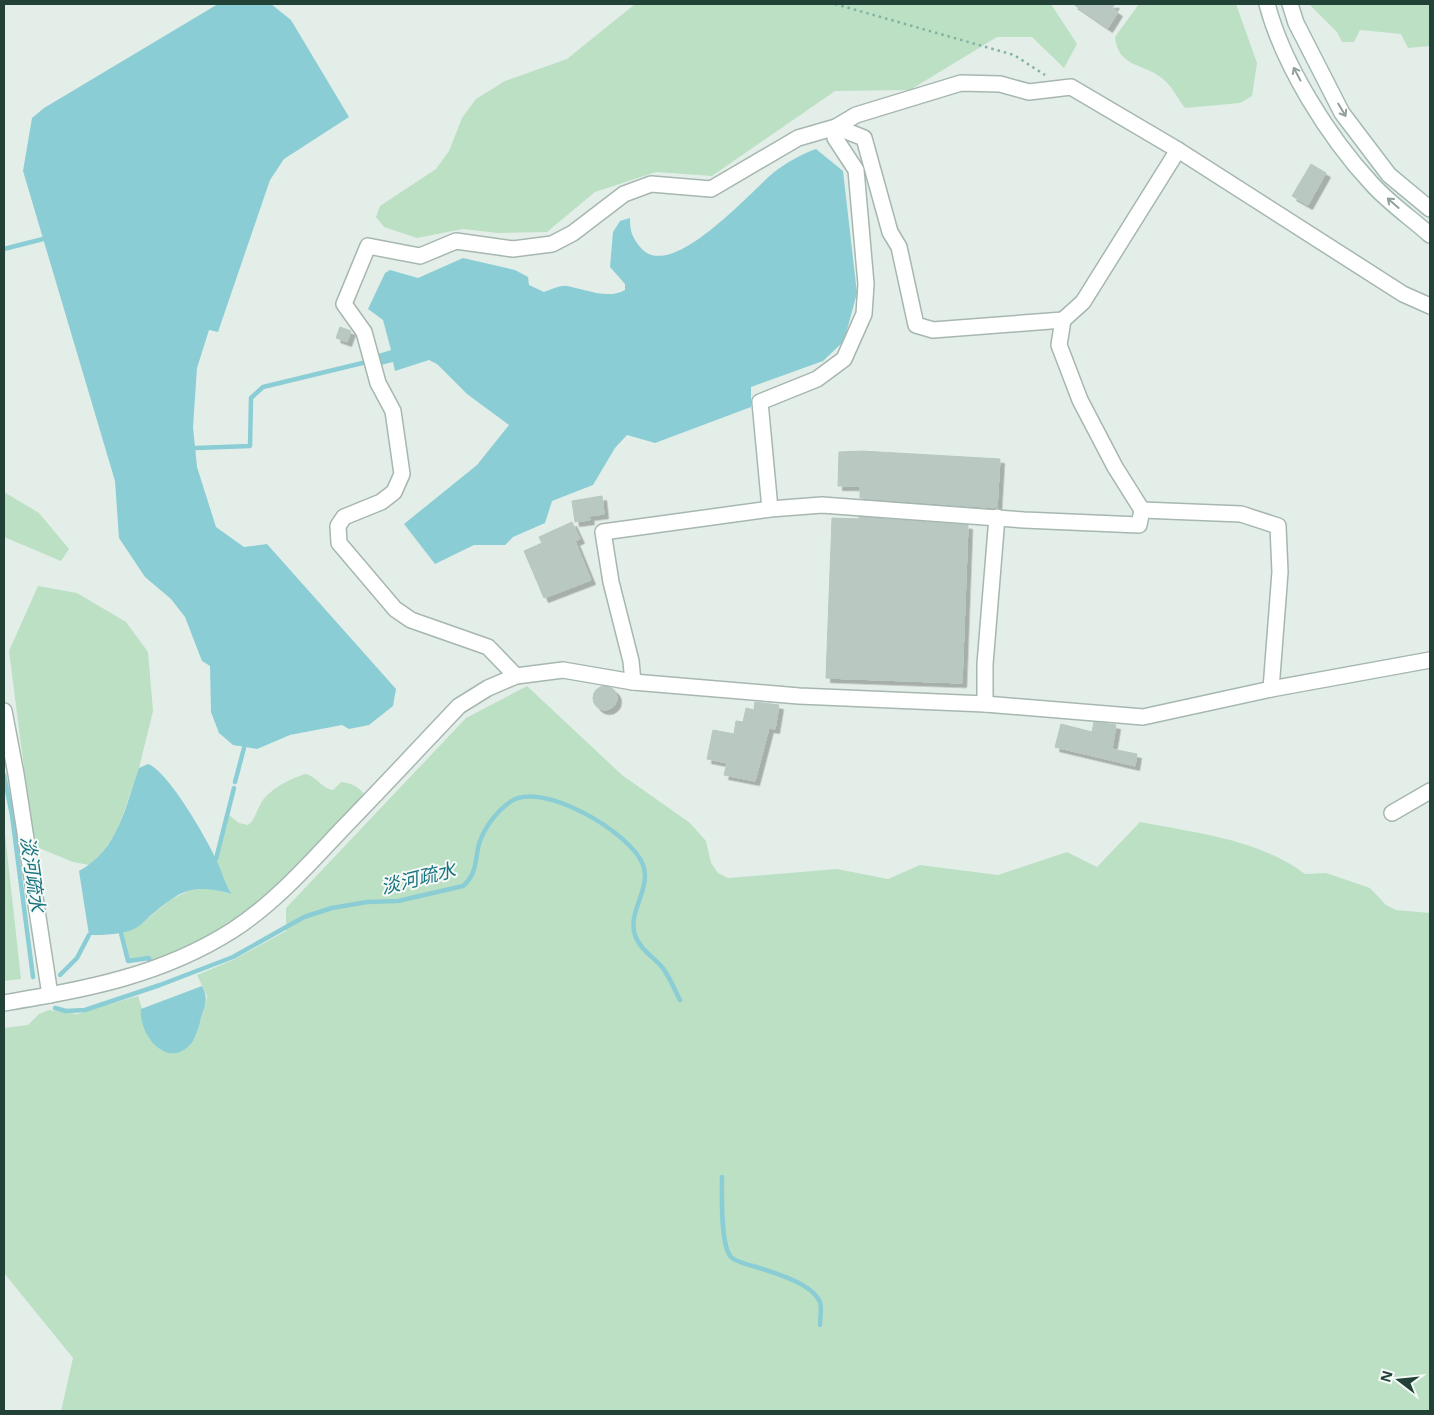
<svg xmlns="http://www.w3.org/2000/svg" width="1434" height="1415" viewBox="0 0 1434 1415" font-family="'Noto Sans','Noto Sans JP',sans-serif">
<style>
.green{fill:#bce0c4}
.water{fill:#8bcdd5}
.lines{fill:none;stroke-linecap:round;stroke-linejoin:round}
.stream{stroke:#8bcdd5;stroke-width:4.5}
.building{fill:#b9c9c2;stroke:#b6c8c0;filter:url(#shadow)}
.street-casing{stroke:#a6b7b0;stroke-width:18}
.secondary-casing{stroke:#a2bab1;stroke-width:18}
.path{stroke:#83b3a2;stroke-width:2.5;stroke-dasharray:2.5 4;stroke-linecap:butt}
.street{stroke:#fff;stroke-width:15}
.secondary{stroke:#fff;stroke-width:15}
.oneway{stroke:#90a09b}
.labels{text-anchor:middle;stroke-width:4;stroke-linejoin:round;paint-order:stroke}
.water-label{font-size:19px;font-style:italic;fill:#197480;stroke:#f5faf7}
</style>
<defs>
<filter id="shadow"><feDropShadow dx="4.5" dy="4.5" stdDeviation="0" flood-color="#0004"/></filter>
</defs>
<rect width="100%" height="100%" fill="#e4eee9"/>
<g class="green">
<path d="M635 4H1051L1077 44 1064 68 1032 37H997L910 90 835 91 712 176 656 172 595 192 547 232 498 233 463 229 417 238 384 227 376 217 380 206 436 169 449 151 462 118 476 99 505 81 567 59Z"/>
<path d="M1139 4H1236L1257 63 1252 96 1240 103 1185 108C1178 99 1172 86 1163 79 1144 63 1118 68 1115 37Z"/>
<path d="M1309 4H1430V46L1408 48 1401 34 1360 30 1354 42H1342L1337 32Z"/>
<path d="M4 492 39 513 69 549 61 561 4 537Z"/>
<path d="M38 586 77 593 126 622 148 652 153 711 139 768 117 832 100 855 89 865 73 862 34 846 9 651Z"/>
<path d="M527 686 622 775 690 823 706 841 711 863 718 873 728 878 837 869 888 879 920 865 998 875 1067 852 1097 867 1140 822C1196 833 1258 839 1305 874L1326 873 1370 888 1386 905 1396 910 1430 913V1411H61L73 1358 4 1273V1028L28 1025 39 1014 49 1010 77 1014 138 996 142 1008V1023L148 1036 160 1050 171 1053 179 1051 188 1047 196 1036 206 1003 207 996 197 975 233 960 286 931V908L466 718Z"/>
<path d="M305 774C317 776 322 789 333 790L341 782C351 783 358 786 365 795L269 894 221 930 152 962 151 957 129 959 123 932 138 927 170 900 192 889 206 888 232 894 224 881 217 861 229 815 239 823 248 825C255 820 256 812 260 805 267 790 290 779 305 774Z"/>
<path d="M4 825 21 979 4 981Z"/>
</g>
<g class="water">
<path d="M218 4H271L291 20 349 117 284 159 270 180 218 332 209 330 197 368 193 427 197 467 216 527 244 547 267 544 396 689 393 706 369 725 349 729 342 725 290 735 257 749 233 745 219 733 211 712 210 666 202 661 185 617 171 599 145 577 119 538 115 481 23 171 32 118 44 108Z"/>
<path d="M816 149 843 171 857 293 844 341 823 361 751 387V407L655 443 627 435 615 448 593 485 552 501 545 523 513 537 505 545H474L435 564 404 524 477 465 509 425 467 394 437 364 429 360 395 371 393 362 381 365 378 354 391 350 383 320 368 309 385 273 390 270 418 278 463 258 515 270 528 277 529 285 544 292C550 290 560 285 567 286 585 289 607 300 625 290V284L610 267 613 232 620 221 630 218C630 232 632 237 641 248 671 283 751 191 773 173 786 163 801 154 816 149Z"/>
<path d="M148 764C168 771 207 839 216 859 222 871 224 883 232 894 195 885 185 887 155 912 149 916 144 923 138 927 124 935 104 935 89 935L79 871C119 849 125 807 139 768Z"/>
<path d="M202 986C208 997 206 1004 202 1015 199 1025 197 1039 188 1047 164 1068 138 1032 141 1009Z"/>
</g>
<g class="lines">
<g class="stream">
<path d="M4 249 43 239"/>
<path d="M195 448 250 446 251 398 263 387 379 359"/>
<path d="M4 775 12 815 33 977"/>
<path d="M235 782 244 748"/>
<path d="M216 859 234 788"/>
<path d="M121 933 128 961 149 958 150 961"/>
<path d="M60 975 77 958 89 935"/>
<path d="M55 1008 66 1011 85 1010 160 985 233 957 304 917 332 908 367 902 398 901 463 886C477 874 475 860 479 844 484 828 496 812 510 802 540 779 632 833 643 865 652 888 627 912 635 935 639 948 653 957 662 967 670 977 674 989 680 1000"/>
<path d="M722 1177C722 1194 720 1245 731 1257 736 1262 746 1264 753 1266 771 1272 811 1282 820 1302 822 1308 820 1318 820 1325"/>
</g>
</g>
<g class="building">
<path d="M1073 4H1115L1112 8 1118 12 1108 28Z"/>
<path d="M1311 164 1326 173 1308 205 1292 196Z"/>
<path d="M340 327 351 331 347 342 336 338Z"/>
<path d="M862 451 1000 459 997 508 860 498V486H838L839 452Z"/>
<path d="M602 496 604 514 589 516 590 520 575 522 572 501Z"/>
<path d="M859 517 968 525 962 683 826 678 832 518 859 519Z"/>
<path d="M572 522 580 539 575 541 591 580 544 598 524 551 542 543 539 537Z"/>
<circle cx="605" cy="698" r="12"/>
<path d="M755 702 779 705 775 729 769 728 755 781 724 775 727 763 707 759 713 730 734 734 736 721 743 722 746 708 754 710Z"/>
<path d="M1094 722 1116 725 1112 749 1137 754 1135 766 1055 747 1061 724 1092 732Z"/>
</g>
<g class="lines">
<defs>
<g id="street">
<path d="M836 127 864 138 890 232 899 247 916 325 933 330 1063 320"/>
<path d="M770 509 760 402 817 379 844 359 864 314 866 284 856 170 835 138 836 127"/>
<path d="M1142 510 1241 514 1278 526 1280 572 1271 689"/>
<path d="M516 676 488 647 411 620 395 609 339 543 338 526 344 517 381 502 394 492 402 474 393 411 378 383 364 332 344 304 368 246 420 256 456 241 513 249 552 244 573 233 624 194 651 184 711 189 798 138 836 127 856 115 961 83 1000 84 1029 92 1071 87 1178 150 1403 294 1430 306"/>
<path d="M633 682 631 661 611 582 603 532 770 509 822 505 1024 520 1139 525 1142 510 1115 467 1080 400 1059 345 1063 320 1083 302 1178 150"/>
<path d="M985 704V664L997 517"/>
<path d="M4 711 16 774 50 995"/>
<path d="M1392 813 1430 791"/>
<path d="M4 1003C86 989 161 976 233 930 276 902 309 864 344 827 383 787 421 746 459 706L488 688 516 676 563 670 633 682 799 696 985 704 1143 717 1271 689 1430 660"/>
</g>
<g id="secondary">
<path d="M1267 4C1283 65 1329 138 1372 184 1389 203 1411 218 1430 235"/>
<path d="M1290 4 1296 23 1342 113 1389 175 1430 209"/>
</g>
</defs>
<use href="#street" class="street-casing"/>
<use href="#secondary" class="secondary-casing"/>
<path class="path" d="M835 4 1014 55 1045 75"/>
<use href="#street" class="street"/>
<use href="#secondary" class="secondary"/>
</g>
<defs><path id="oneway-shaft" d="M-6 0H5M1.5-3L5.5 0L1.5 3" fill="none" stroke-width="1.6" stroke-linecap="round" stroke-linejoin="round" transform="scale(1.25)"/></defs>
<g class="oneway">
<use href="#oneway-shaft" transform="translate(1297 74) rotate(-118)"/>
<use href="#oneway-shaft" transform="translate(1342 110) rotate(59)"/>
<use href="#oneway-shaft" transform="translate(1393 203) rotate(-139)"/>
</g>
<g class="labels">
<g class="water-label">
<text transform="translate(33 874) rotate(82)" y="7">淡河疏水</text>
<text transform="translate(418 878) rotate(-14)" y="7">淡河疏水</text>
</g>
</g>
<rect width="1434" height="1415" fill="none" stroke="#224137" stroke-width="10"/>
<g transform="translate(1399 1380) rotate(286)" stroke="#f5faf7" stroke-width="4" paint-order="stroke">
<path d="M0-4L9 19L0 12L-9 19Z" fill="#224137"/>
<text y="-8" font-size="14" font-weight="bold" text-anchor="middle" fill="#224137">N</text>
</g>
</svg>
